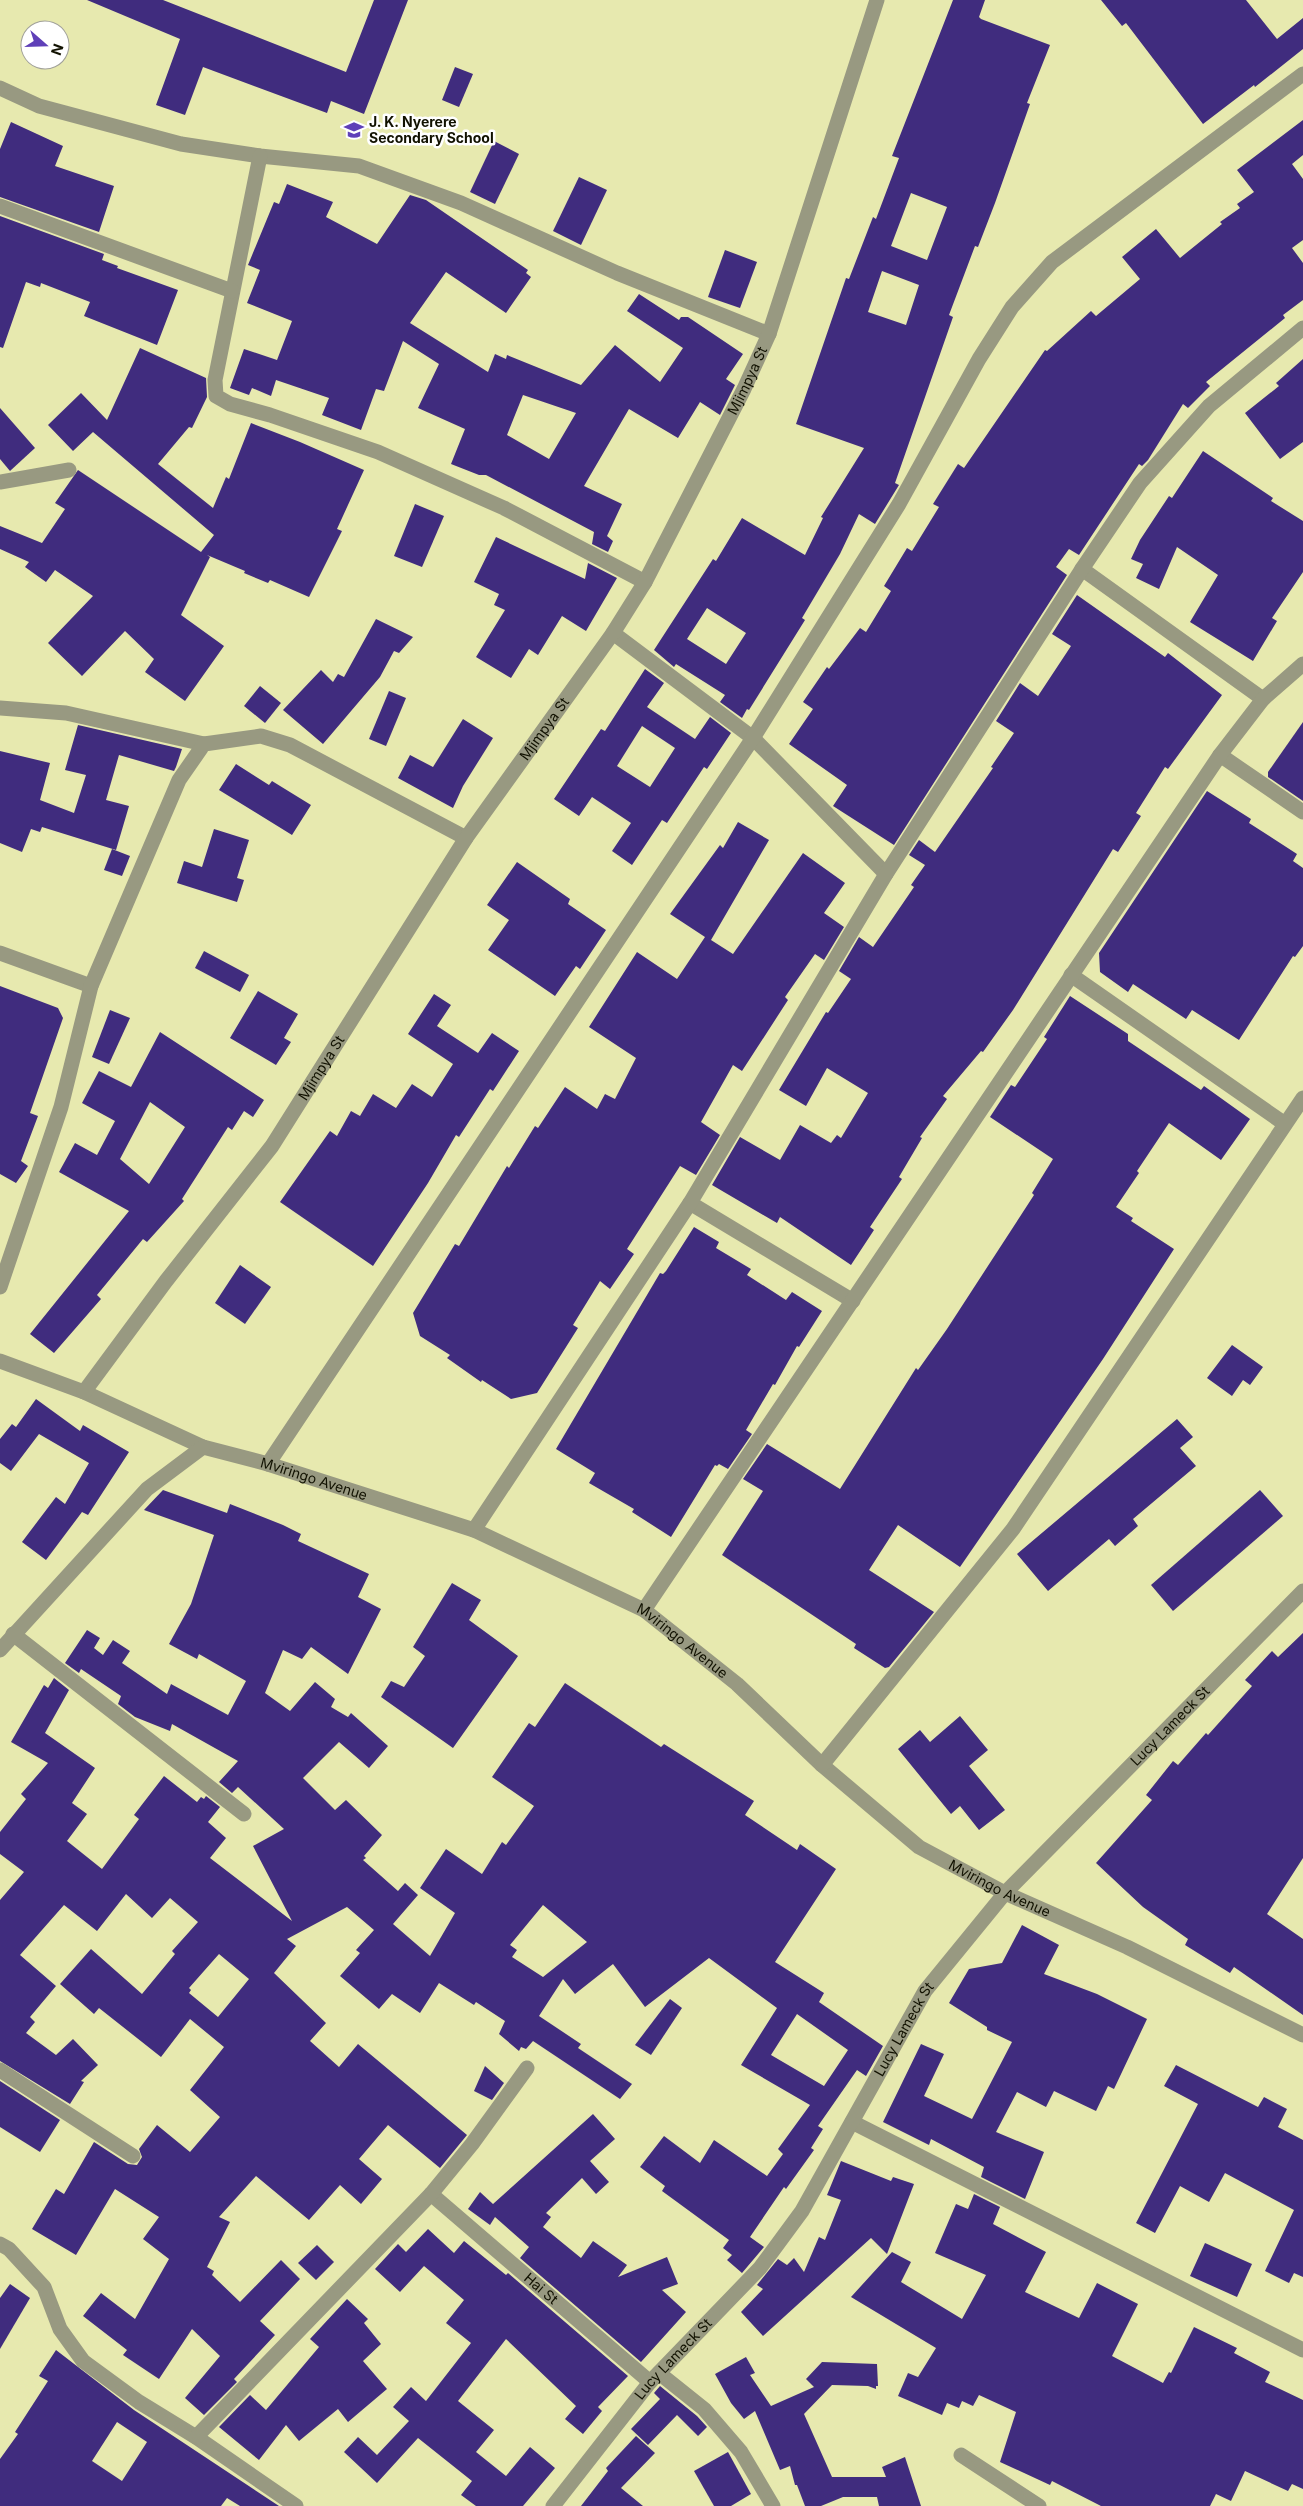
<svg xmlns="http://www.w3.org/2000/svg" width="1303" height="2506" viewBox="0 0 1303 2506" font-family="Inter,sans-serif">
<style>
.building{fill:#402c7e;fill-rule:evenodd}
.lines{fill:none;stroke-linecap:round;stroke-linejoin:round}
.street{stroke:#989981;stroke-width:15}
.labels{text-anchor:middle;stroke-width:5;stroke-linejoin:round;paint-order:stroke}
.poi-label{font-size:14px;font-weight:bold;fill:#110;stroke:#fff;text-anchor:start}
.street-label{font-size:14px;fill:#110;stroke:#fff}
</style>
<rect width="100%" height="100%" fill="#e7e9af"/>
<g class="building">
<path d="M87 0H163L346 72 374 0H408L364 114 331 101 327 113 203 67 185 115 156 105 180 39Z"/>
<path d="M953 0H985L979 17 981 19 1050 45 1027 103 1030 104 995 203 978 247 975 246 949 315 953 317 895 483 899 485 875 524 859 514 840 554 802 618 805 620 749 710 747 709 742 718 720 702 725 695 676 664 674 667 654 650 713 559 716 561 742 518 805 555 823 518 821 517 864 448 796 424 846 278 849 279 873 217 876 219 899 158 892 156ZM911 193 947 207 927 260 891 246ZM882 271 919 285 906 325 868 312ZM707 608 746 633 726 664 687 639Z"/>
<path d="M1101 0H1246L1277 39 1303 18V49L1255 87 1254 85 1203 124 1126 23 1122 26Z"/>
<path d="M455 67 473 74 459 107 442 100Z"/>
<path d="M1303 120V155L1292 164 1303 179V240L1292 248 1303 263V300L1283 315 1285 318 1206 382 1210 386 1188 408 1183 404 1148 460 1142 466 1139 464 1079 555 1069 549 1056 567 1067 575 894 845 833 806 847 785 789 744 813 709 803 702 827 667 829 669 860 628 866 632 891 591 884 586 907 548 912 551 939 507 933 504 958 464 964 468 1045 350 1047 351 1091 311 1096 316 1140 279 1122 257 1156 229 1180 258 1222 224 1220 222 1240 208 1237 204 1254 192 1237 170Z"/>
<path d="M11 122 63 146 55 166 114 186 99 232 0 197V149Z"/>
<path d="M494 141 519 154 495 204 470 192Z"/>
<path d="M579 177 607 190 581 245 553 231Z"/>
<path d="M287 184 333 202 326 217 377 244 410 195 426 200 528 270 526 273 531 277 506 313 446 272 410 323 488 372 495 354 506 359 507 355 581 385 615 345 660 382 683 348 627 311 639 294 679 320 681 317H688L743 354 726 379 735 385 720 415 700 402 678 438 629 409 584 486 622 504 607 536 613 541 608 552 592 544 594 532 486 475H479L451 464 465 429 418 408 439 364 403 341 384 391 376 389 361 430 322 415 329 398 276 380 271 396 252 388 249 395 230 388 244 349 277 360 292 321 247 303 260 270 248 265 274 202 279 204ZM523 395 576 413 549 459 507 435Z"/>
<path d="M0 216 104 254 102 260 118 266 117 268 178 290 157 345 84 316 90 302 41 283 40 287 26 282 3 348 0 347Z"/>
<path d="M725 250 757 262 740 308 708 297Z"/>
<path d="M140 348 206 378 207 397 192 428 189 427 158 464 213 508 226 477 229 479 251 423 300 442 364 470 337 529 342 531 309 597 270 580 268 583 244 573 245 571 207 555 210 557 181 615 224 646 185 701 145 672 154 659 125 631 82 676 48 643 93 596 55 570 46 582 25 567 29 562 0 549V526L42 543 65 509 55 503 78 470 201 552 214 535 93 432 73 451 48 425 81 393 107 420Z"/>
<path d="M1303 359V442L1280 459 1245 413 1279 386 1276 383Z"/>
<path d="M0 408 35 448 10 471 0 459Z"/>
<path d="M1203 451 1273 498 1271 501 1303 521V572L1272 618 1277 621 1253 661 1190 622 1218 575 1177 547 1159 589 1136 578 1143 564 1131 559 1140 540 1169 496 1172 498Z"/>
<path d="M415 504 444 516 422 567 394 556Z"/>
<path d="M496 537 585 579 588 563 617 578 586 631 562 616 538 655 529 649 511 678 476 657 505 610 494 605 499 594 474 582Z"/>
<path d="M1077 595 1165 657 1168 653 1222 695 1168 769 1165 767 1136 813 1141 816 1118 852 1113 849 1013 1010 983 1052 981 1051 943 1096 947 1099 920 1137 922 1138 899 1177 902 1179 870 1227 874 1230 851 1265 780 1217 777 1223 712 1185 740 1137 780 1160 800 1125 831 1143 837 1135 841 1138 868 1093 827 1068 806 1106 779 1090 826 1012 828 1013 851 979 839 971 859 937 873 947 914 887 911 885 925 865 909 855 919 840 935 852 993 768 991 767 1014 733 996 721 1020 683 1038 696 1071 646 1052 634Z"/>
<path d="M376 619 413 637 399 653 394 651 380 677 323 744 283 710 321 670 333 682 338 674 344 677Z"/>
<path d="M645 669 664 683 647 707 695 739 710 717 731 733 707 769 704 767 667 823 662 820 632 865 612 851 631 823 592 797 579 816 554 799 601 729 605 731ZM642 726 675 748 650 787 617 766Z"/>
<path d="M260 686 281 703 265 723 244 706Z"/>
<path d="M389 691 406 698 386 746 369 739Z"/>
<path d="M463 719 493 738 463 786 453 808 398 778 410 755 433 767Z"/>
<path d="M1303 722V801L1268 777V772Z"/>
<path d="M78 725 182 749 176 767 174 771 119 755 106 800 129 806 116 850 42 827 40 832 31 829 22 852 0 843V751L50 763 40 800 74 813 86 775 65 770Z"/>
<path d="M236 764 269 785 272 781 311 805 292 835 219 790Z"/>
<path d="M1207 791 1251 819 1249 823 1297 854 1293 861 1303 868V946L1295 957 1293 956 1239 1040 1192 1010 1186 1019 1133 984 1128 992 1100 972 1099 953Z"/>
<path d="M738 822 769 840 711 940 733 954 803 853 845 883 824 913 844 927 824 960 815 954 785 997 788 1000 742 1071 733 1065 701 1122 720 1135 696 1175 680 1166 627 1249 634 1254 610 1289 600 1281 573 1325 578 1328 537 1393 511 1399 482 1380 481 1382 447 1358 450 1355 420 1336 413 1313 455 1244 459 1246 507 1166 509 1168 535 1126 538 1128 565 1087 597 1109 605 1094 615 1099 636 1058 589 1027 637 952 677 979 705 937 670 914 720 845 723 848Z"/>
<path d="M214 829 249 840 237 878 244 880 237 902 177 883 184 861 202 867Z"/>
<path d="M112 849 130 856 122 876 104 870Z"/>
<path d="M517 862 570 899 568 904 606 930 580 969 576 966 555 996 488 950 509 920 487 905Z"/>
<path d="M204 951 249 975 240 992 195 968Z"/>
<path d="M0 986 58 1008 63 1018 30 1113 38 1116 21 1161 28 1166 16 1183 0 1174Z"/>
<path d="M258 991 298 1014 284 1038 291 1042 276 1065 230 1038Z"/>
<path d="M434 994 451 1005 437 1026 478 1053 492 1033 519 1051 493 1091 490 1089 459 1137 456 1135 428 1183 373 1266 280 1202 330 1131 337 1136 351 1111 360 1116 373 1094 396 1108 412 1084 432 1097 453 1064 408 1034Z"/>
<path d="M1070 996 1128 1034V1041L1201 1090 1204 1086 1250 1119 1221 1160 1169 1123 1137 1171 1139 1173 1116 1207 1133 1218 1131 1221 1174 1249 1103 1359 960 1567 898 1525 869 1570 934 1612 889 1667 885 1668 854 1648 856 1644 722 1555 763 1491 743 1479 767 1444 840 1489 916 1368 918 1370 947 1329 1034 1195 1032 1193 1053 1159 990 1117 1011 1085 1015 1087 1047 1039 1044 1037Z"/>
<path d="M110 1010 130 1018 109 1064 92 1057Z"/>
<path d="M160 1032 264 1100 253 1117 244 1111 232 1130 228 1127 182 1199 184 1201 147 1242 143 1239 97 1295 101 1299 54 1353 30 1334 129 1211 59 1172 75 1143 97 1155 115 1121 82 1103 99 1071 131 1087ZM150 1102 185 1127 149 1184 120 1159Z"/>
<path d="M694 1227 719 1242 716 1248 751 1269 747 1275 786 1300 792 1292 822 1311 799 1347 797 1346 775 1385 773 1384 746 1430 752 1434 728 1469 719 1464 717 1466 715 1465 671 1537 632 1512 634 1509 589 1483 595 1473 556 1449 660 1273 663 1274 666 1271Z"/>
<path d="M240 1265 271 1287 245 1324 215 1303Z"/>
<path d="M1232 1345 1263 1367 1250 1385 1243 1380 1232 1396 1207 1378Z"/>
<path d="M36 1399 80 1431 83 1425 129 1452 88 1515 82 1512 46 1560 22 1542 56 1497 65 1504 89 1463 39 1434 11 1471 0 1463V1439L12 1424 16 1427Z"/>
<path d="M1177 1419 1193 1437 1180 1448 1196 1466 1133 1519 1138 1526 1115 1546 1109 1539 1048 1591 1017 1554Z"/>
<path d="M163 1490 227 1513 230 1504 283 1525 301 1534 298 1541 369 1574 358 1597 381 1609 348 1674 311 1647 302 1659 283 1650 265 1693 290 1711 315 1682 335 1699 331 1707 348 1717 351 1713 388 1746 369 1768 339 1742 303 1778 335 1810 346 1800 382 1835 364 1856 366 1858 363 1860 398 1891 405 1883 418 1895 393 1924 430 1956 455 1913 420 1888 446 1849 482 1874 502 1842 506 1845 534 1806 492 1777 529 1723 535 1727 565 1683 661 1747 664 1744 754 1801 745 1815 797 1850 800 1844 836 1869 775 1962 824 1993 819 2002 883 2046 866 2076 857 2070 818 2126 823 2129 811 2148 814 2150 786 2189 784 2187 750 2237 764 2247 742 2273 727 2260 732 2255 723 2248 729 2240 662 2191 665 2186 640 2167 664 2136 700 2163 714 2140 767 2176 783 2154 778 2149 810 2105 741 2065 777 2008 709 1958 645 2007 613 1964 575 1994 563 1979 539 2016 581 2044 578 2048 632 2084 620 2099 533 2041 526 2049 521 2047 519 2051 499 2034 505 2021 476 2002 474 2005 439 1983 420 2013 392 1994 379 2009 340 1976 360 1953 356 1950 374 1930 347 1907 287 1939 296 1946 274 1973 326 2023 310 2041 339 2067 358 2044 467 2135 440 2168 388 2125 359 2159 382 2179 361 2204 340 2185 309 2220 256 2176 219 2217 230 2222 207 2267 214 2271 212 2275 240 2302 281 2260 300 2279 260 2321 275 2335 234 2379 237 2382 204 2415 185 2398 220 2356 192 2329 159 2379 123 2355 127 2350 83 2316 101 2293 135 2319 169 2259 143 2239 159 2217 115 2189 76 2255 32 2229 56 2189 64 2194 94 2142 128 2164 137 2165 142 2157 139 2149 157 2125 190 2152 220 2117 190 2090 224 2047 190 2019 161 2057 99 2008 94 2014 60 1984 91 1949 142 1994 175 1954 172 1951 198 1922 170 1898 152 1918 126 1894 97 1931 64 1905 20 1955 56 1986 30 2017 35 2022 26 2033 56 2055 73 2039 98 2065 81 2081 84 2082 70 2104 0 2061V1900L24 1872 0 1854V1832L26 1799 21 1794 48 1763 11 1742 44 1685 48 1688 54 1678 69 1690 45 1733 95 1768 72 1803 87 1814 67 1841 102 1869 139 1819 134 1815 164 1776 197 1802 201 1797 204 1799 206 1796 220 1807 208 1822 226 1838 210 1858 292 1921 253 1846 284 1829 238 1787 232 1793 219 1782 238 1761 172 1724 170 1731 135 1717 118 1704 121 1696 81 1669 79 1673 65 1663 87 1630 100 1638 94 1648 103 1655 113 1640 130 1651 122 1663 167 1694 171 1684 228 1715 246 1681 199 1654 197 1659 169 1644 191 1604 214 1535 144 1510ZM543 1905 587 1942 543 1977 512 1957 517 1950 510 1945ZM219 1954 249 1979 218 2017 189 1993 191 1990 189 1988ZM797 2014 848 2050 824 2086 771 2055Z"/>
<path d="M1260 1490 1283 1516 1173 1611 1151 1585Z"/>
<path d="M452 1583 481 1600 469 1620 518 1656 453 1748 381 1697 391 1681 404 1687 425 1656 413 1647Z"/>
<path d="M1303 1633V1858L1267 1914 1303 1939V2015L1234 1967 1230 1973 1185 1945 1188 1939 1143 1907 1096 1863 1152 1800 1146 1795 1173 1761 1178 1765 1206 1733 1208 1735 1252 1686 1245 1680 1272 1651 1278 1657Z"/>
<path d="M960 1716 988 1750 969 1766 1005 1810 979 1830 960 1806 951 1814 898 1749 920 1730 930 1742Z"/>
<path d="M1022 1925 1059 1945 1044 1974 1097 1994 1147 2019 1114 2089 1108 2086 1096 2111 1054 2091 1046 2107 1017 2092 996 2132 1044 2152 1025 2199 981 2177 984 2167 931 2139 929 2145 883 2122 921 2044 944 2054 924 2096 972 2119 1012 2042 987 2030V2027L949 2003 969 1969 1002 1963Z"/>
<path d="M670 1999 682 2008 651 2055 635 2045Z"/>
<path d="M1176 2065 1258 2107 1264 2097 1287 2109 1278 2127 1303 2140V2277L1294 2273 1289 2283 1265 2271 1294 2210 1225 2173 1209 2202 1180 2186 1155 2233 1136 2223 1198 2104 1164 2086Z"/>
<path d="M485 2066 504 2083 492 2100 474 2091Z"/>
<path d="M0 2081 60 2120 40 2152 0 2127Z"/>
<path d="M593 2114 615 2139 590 2161 609 2182 596 2194 582 2178 546 2213 551 2217 543 2227 581 2258 593 2241 627 2265 618 2277 667 2257 678 2284 662 2290 686 2312 641 2362 520 2258 529 2247 495 2217 490 2225 468 2209 480 2192 493 2204Z"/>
<path d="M841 2161 891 2181 893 2177 914 2184 887 2254 871 2238 763 2336 741 2312 763 2289 757 2285 778 2259 787 2265 794 2258 804 2272 819 2237 825 2240 841 2200 827 2195Z"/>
<path d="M974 2194 1000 2207 993 2224 1046 2252 1025 2292 1079 2318 1097 2283 1138 2304 1112 2356 1163 2383 1169 2372 1171 2373 1194 2327 1237 2348 1234 2353 1270 2372 1265 2382 1303 2400V2489L1292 2484 1288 2491 1245 2471 1231 2501 1216 2494 1210 2506H1101L1052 2481 1050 2485 1000 2462 1016 2412 979 2395 973 2406 962 2401 959 2408 947 2403 942 2415 898 2396 908 2373 918 2377 936 2348 851 2297 892 2252 911 2262 901 2282 962 2319 986 2275 935 2253 956 2204 968 2209Z"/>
<path d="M428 2229 454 2253 464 2241 506 2275 508 2273 628 2376 598 2407 602 2411 583 2434 565 2419 576 2406 506 2339 458 2401 494 2430 476 2452 506 2476 530 2447 555 2468 523 2506H476L461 2495 472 2481 418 2438 377 2483 344 2452 358 2437 377 2455 409 2421 393 2407 411 2387 426 2401 471 2343 446 2323 464 2300 424 2266 400 2292 375 2269 398 2244 406 2252Z"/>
<path d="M1205 2243 1252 2264 1237 2297 1190 2276Z"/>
<path d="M317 2245 334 2262 316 2280 298 2263Z"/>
<path d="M10 2284 30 2298 0 2349V2298Z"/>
<path d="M347 2299 368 2319 364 2323 381 2344 363 2361 387 2389 348 2422 338 2409 299 2441 286 2425 259 2460 219 2427 250 2395 266 2410 319 2347 310 2339Z"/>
<path d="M56 2350 134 2410 279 2506H240L227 2498 221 2506H0V2459L18 2434 15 2432 48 2381 39 2376ZM117 2422 147 2442 122 2481 92 2461Z"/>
<path d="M746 2357 755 2373 750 2375 771 2406 814 2387 806 2379 822 2362 877 2364 878 2386H876V2389L868 2386 832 2385 804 2414 832 2477H886L882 2467 905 2457 921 2506H879L877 2497H843L821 2506H805L797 2485H795L790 2466 780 2470 755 2411 744 2419 731 2403 715 2374Z"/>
<path d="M660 2386 697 2416 707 2427 698 2436 677 2415 648 2445 631 2429 660 2399 654 2393Z"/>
<path d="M636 2436 655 2453 621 2488 643 2506H581L608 2471 606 2468Z"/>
<path d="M728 2452 751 2494 731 2506H714L694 2471Z"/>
</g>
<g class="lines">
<g class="street">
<path d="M0 88 39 106 181 144 260 156 359 166 461 203 617 273 769 334"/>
<path d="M260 156 215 380 216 396 230 404 270 415 378 452 504 508 645 582"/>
<path d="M0 206 232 291"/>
<path d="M0 482 69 470"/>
<path d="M1082 569 1263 699"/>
<path d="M613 633 753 738 886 874"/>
<path d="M0 708 66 713 204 744"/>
<path d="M1220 755 1303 812"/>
<path d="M0 953 91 986"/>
<path d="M1071 975 1285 1124"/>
<path d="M690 1203 853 1301"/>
<path d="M0 1287 61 1107 91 986 179 780 204 744 261 736 290 745 466 838"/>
<path id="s1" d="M0 1361 84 1392 203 1447 268 1464 474 1530 644 1610 737 1684 822 1765 919 1847 1005 1893 1127 1947 1303 2035"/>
<path id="s2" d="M84 1392 166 1281 272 1146 466 838 613 633 645 582 744 389 769 334 877 0"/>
<path d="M268 1464 753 738 899 504 979 359 1012 307 1052 262 1303 74"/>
<path d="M474 1530 690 1203 886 874 1082 569 1140 483 1209 406 1303 328"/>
<path d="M644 1610 1220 755 1263 699 1303 664"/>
<path d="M13 1634 244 1814"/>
<path d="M0 1650 147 1489 203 1447"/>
<path d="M822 1765 1013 1529 1303 1098"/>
<path d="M0 2070 133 2156"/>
<path d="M852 2122 1303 2350"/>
<path id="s3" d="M431 2194 650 2382"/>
<path d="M0 2244 9 2249 44 2287 60 2329 83 2361 139 2402 196 2437 296 2506"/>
<path d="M659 2373 704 2409 741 2452 773 2506"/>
<path d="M196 2437 431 2194 472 2144 527 2068"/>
<path d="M961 2455 1039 2506"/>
<path id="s4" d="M553 2506 650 2382 760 2268 802 2211 925 1991 1005 1893 1303 1591"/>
</g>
</g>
<defs>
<symbol id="school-bare" viewBox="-9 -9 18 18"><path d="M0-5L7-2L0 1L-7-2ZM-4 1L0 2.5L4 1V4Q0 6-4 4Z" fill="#5f40b8" stroke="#fff" stroke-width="2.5" paint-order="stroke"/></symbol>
</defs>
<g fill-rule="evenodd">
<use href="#school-bare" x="340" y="116" width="28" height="28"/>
</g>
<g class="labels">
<g class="poi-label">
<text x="369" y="127">J. K. Nyerere<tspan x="369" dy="16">Secondary School</tspan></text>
</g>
<g class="street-label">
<text dy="5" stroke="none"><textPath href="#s2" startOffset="1212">Mjimpya St</textPath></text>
<text dy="5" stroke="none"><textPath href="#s2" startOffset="808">Mjimpya St</textPath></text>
<text dy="5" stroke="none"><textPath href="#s2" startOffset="402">Mjimpya St</textPath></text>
<text dy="5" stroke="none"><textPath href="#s1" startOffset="336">Mviringo Avenue</textPath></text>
<text dy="5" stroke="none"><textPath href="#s1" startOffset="741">Mviringo Avenue</textPath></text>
<text dy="5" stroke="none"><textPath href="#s4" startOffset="1000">Lucy Lameck St</textPath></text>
<text dy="5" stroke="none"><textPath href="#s1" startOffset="1146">Mviringo Avenue</textPath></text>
<text dy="5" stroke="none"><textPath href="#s4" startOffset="595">Lucy Lameck St</textPath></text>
<text dy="5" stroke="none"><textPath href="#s3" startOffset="145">Hai St</textPath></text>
<text dy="5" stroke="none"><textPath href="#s4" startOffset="190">Lucy Lameck St</textPath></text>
</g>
</g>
<g transform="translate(45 45) rotate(110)"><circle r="24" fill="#ffffff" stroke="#a0a099"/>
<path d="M0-4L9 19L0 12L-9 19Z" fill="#5f40b8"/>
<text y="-8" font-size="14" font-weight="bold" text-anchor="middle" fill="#111100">N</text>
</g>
</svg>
